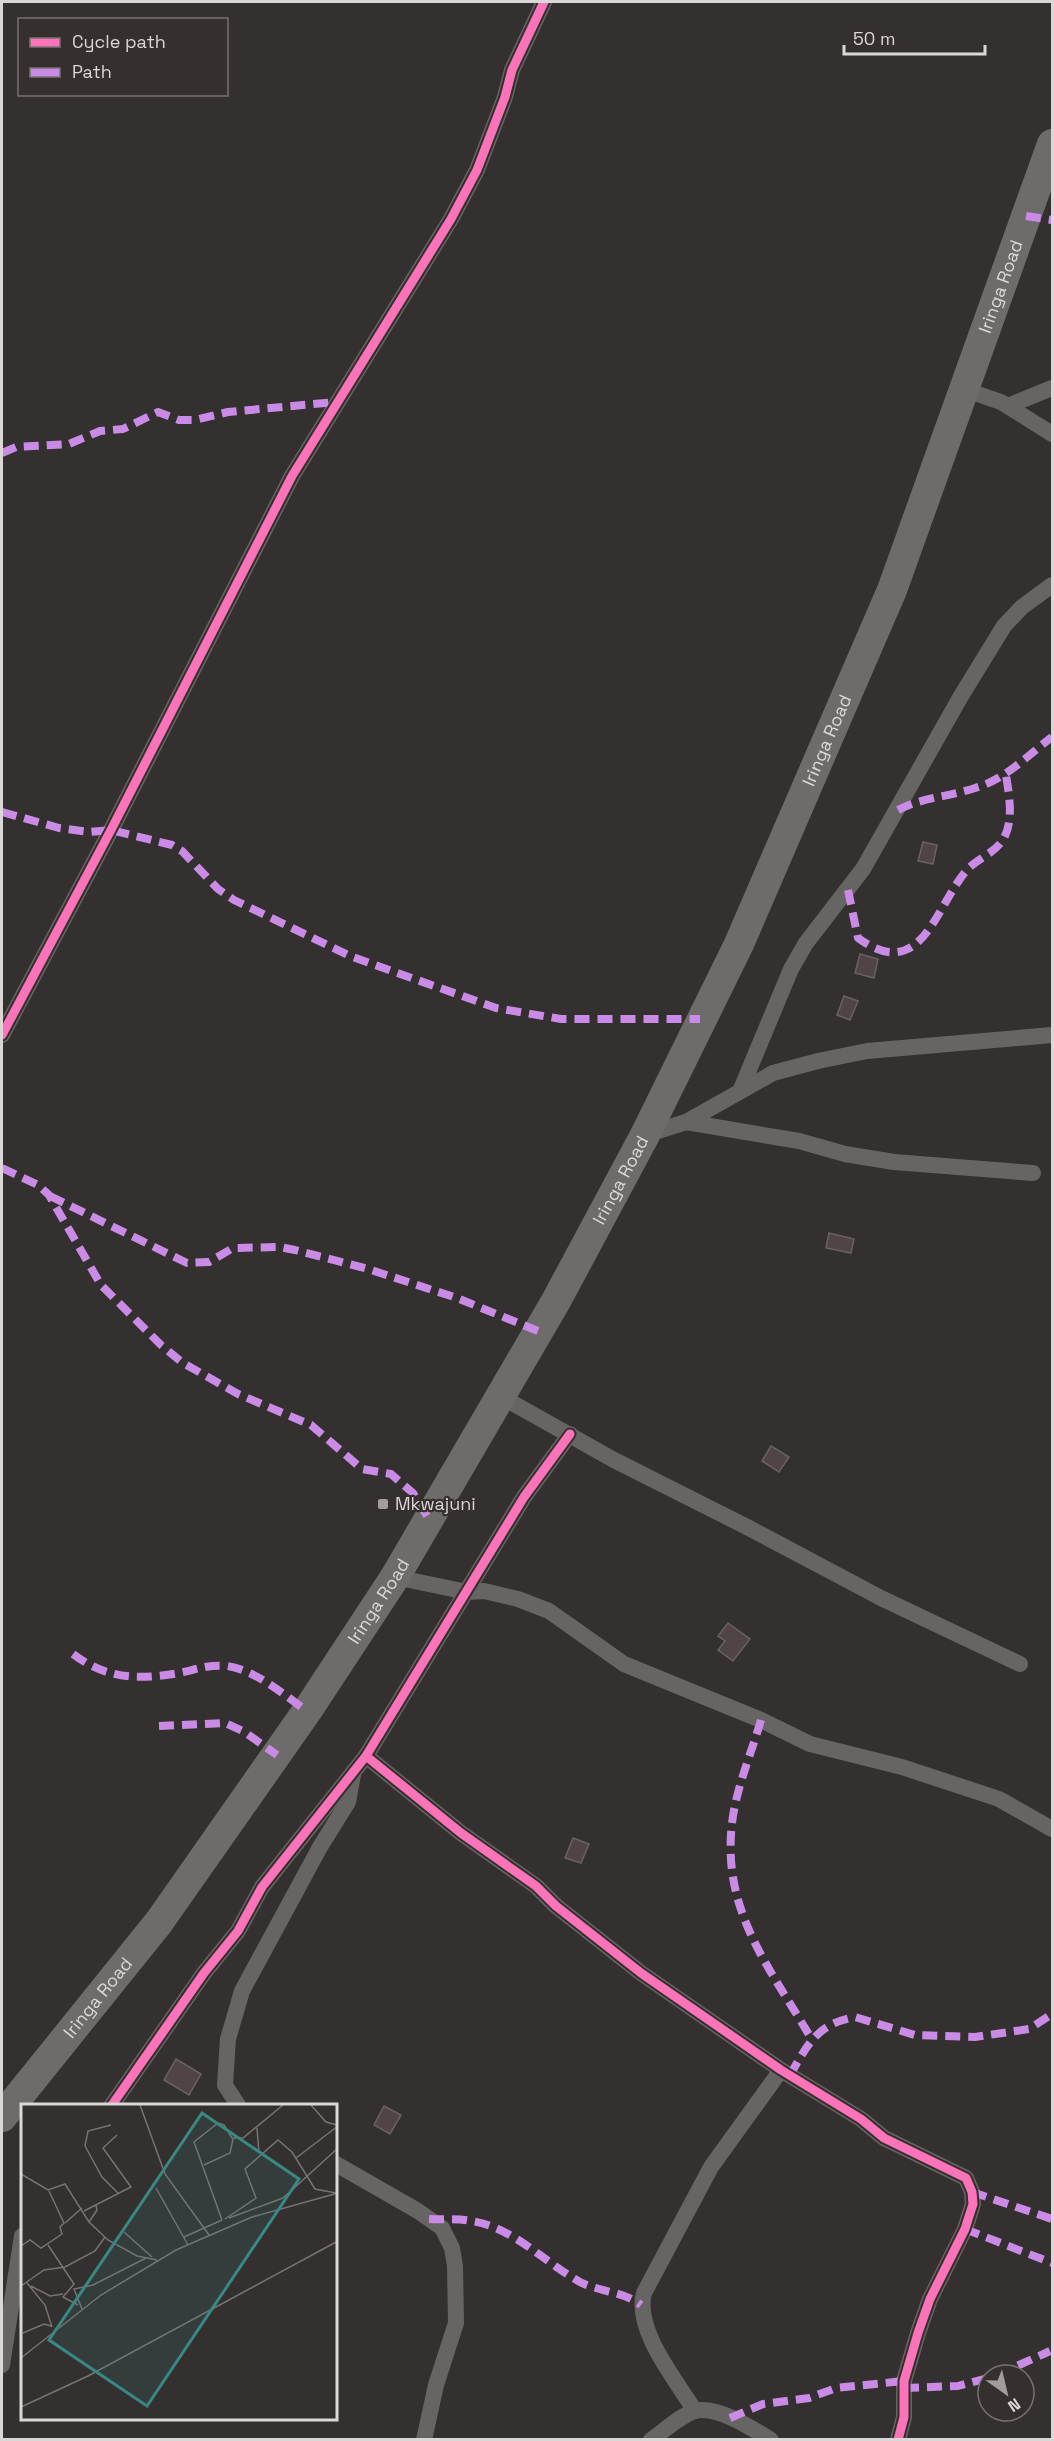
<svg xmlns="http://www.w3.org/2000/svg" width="1054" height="2441" viewBox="0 0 1054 2441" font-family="'Space Grotesk',sans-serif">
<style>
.building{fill:#504447;stroke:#676363;stroke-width:1.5}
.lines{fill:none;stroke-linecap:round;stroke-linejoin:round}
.street{stroke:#666564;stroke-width:16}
.highway{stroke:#6e6c6a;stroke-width:30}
.quiet{stroke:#ca8be6;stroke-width:8;stroke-dasharray:15 8;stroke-linecap:butt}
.cycleway-casing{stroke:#352f2e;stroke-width:13}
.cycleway{stroke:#fb73b8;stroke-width:9}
.poi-dot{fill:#a19d9c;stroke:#352f2e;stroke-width:2}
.labels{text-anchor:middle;stroke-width:4.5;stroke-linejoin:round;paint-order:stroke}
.street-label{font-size:18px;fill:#dbd7d7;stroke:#352f2e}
.poi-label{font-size:18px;fill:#dbd7d7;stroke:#352f2e;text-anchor:start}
.inset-road{fill:none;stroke:#777372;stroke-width:1.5}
.view{fill:#388983;fill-opacity:0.15;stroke:#388983;stroke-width:3}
.inset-edge{fill:none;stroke:#dbd7d7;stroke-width:3}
</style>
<rect width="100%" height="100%" fill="#34302f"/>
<g class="building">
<path d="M923 842 937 845 933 864 918 861Z"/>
<path d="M860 954 878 959 874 978 855 973Z"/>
<path d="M844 996 858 1001 850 1020 837 1015Z"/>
<path d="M829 1233 854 1239 851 1253 826 1248Z"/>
<path d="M771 1446 789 1457 779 1472 762 1461Z"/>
<path d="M728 1623 750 1639 733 1661 718 1650 725 1641 718 1636Z"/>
<path d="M573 1838 589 1844 581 1863 565 1858Z"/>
<path d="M176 2059 201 2074 189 2095 164 2080Z"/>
<path d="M384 2106 401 2115 390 2134 374 2125Z"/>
</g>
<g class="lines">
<g class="street">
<path d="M963 389 1001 402 1052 434"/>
<path d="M1008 406 1052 388"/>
<path d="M2 1035 111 830 292 476 451 219 477 170 505 97 512 70 544 2"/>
<path d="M741 1089 791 969 806 943 863 869 961 696 1004 626 1022 607 1052 585"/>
<path d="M686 1122 799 1141 845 1154 894 1162 1033 1173"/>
<path d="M645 1135 686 1122 773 1073 818 1061 867 1051 1052 1035"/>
<path d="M500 1396 614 1460 749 1528 881 1598 1020 1664"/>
<path d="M395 1577 467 1592 484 1591 518 1599 549 1611 624 1664 761 1720 810 1744 902 1767 999 1799 1052 1829"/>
<path d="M366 1756 461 1833 536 1886 556 1906 641 1973 781 2070 861 2119 884 2138 966 2178 972 2192 973 2204 965 2229 930 2299 918 2333 904 2381V2417L898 2440"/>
<path d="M112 2105 204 1973 238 1931 262 1887 366 1756 524 1497 570 1434"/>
<path d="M238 2105 225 2085 228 2039 242 1991 320 1847 348 1802 353 1775"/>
<path d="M336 2164 418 2211 442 2228 452 2248 455 2266 456 2323 436 2385 424 2440"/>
<path d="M2 2365 22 2236"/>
<path d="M695 2411C676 2380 634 2330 644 2293L711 2167 781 2070"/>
<path d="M651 2440C664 2431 681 2415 695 2411 717 2405 753 2429 771 2440"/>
</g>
<path class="highway" id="s1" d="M2 2117 159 1922 307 1711 395 1577 556 1301 645 1135 739 944 892 590 1052 144"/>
<g class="quiet">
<path d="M1026 216 1052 220"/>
<path d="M2 453 16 447 69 444 100 431 123 429 158 412 179 420H195L228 412 336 402"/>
<path d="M898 810C923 797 948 797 975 788 1006 779 1027 756 1052 737"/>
<path d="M2 812 59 828 90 832 111 830 172 845 182 851 218 889 234 900 350 956 496 1008 561 1019H700"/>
<path d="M848 890 858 938C921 984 935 908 966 871 976 859 996 853 1004 838 1014 819 1009 795 1006 775"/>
<path d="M2 1168 38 1185 49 1195 101 1285 161 1345 183 1363 238 1394 311 1425 362 1469 391 1474 413 1493 429 1519"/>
<path d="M50 1196 187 1263 209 1262 233 1248 280 1247 295 1250 368 1269 457 1298 538 1331"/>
<path d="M73 1654C105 1678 134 1680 173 1674 193 1671 206 1664 227 1666 256 1670 284 1695 307 1711"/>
<path d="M761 1720C752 1751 738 1784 733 1816 719 1907 768 1965 811 2038"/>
<path d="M159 1726 225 1723 243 1731 277 1755"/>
<path d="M790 2075C808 2044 817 2024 855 2017L915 2035 975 2037 1029 2029 1052 2014"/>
<path d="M972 2192 1052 2219"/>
<path d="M429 2219C443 2220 457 2218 471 2221 513 2227 544 2262 580 2282 599 2292 623 2291 641 2305"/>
<path d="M965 2229 1052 2263"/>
<path d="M997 2375 1050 2351"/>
<path d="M904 2388 958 2386 988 2378"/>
<path d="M730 2418 763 2404 809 2398 836 2388 904 2381"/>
</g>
<defs>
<g id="cycleway">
<path d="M2 1035 111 830 292 476 451 219 477 170 505 97 512 70 544 2"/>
<path d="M366 1756 461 1833 536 1886 556 1906 641 1973 781 2070 861 2119 884 2138 966 2178 972 2192 973 2204 965 2229 930 2299 918 2333 904 2381V2417L898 2440"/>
<path d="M112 2105 204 1973 238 1931 262 1887 366 1756 524 1497 570 1434"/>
</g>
</defs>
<use href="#cycleway" class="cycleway-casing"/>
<use href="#cycleway" class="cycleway"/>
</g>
<rect class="poi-dot" x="377" y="1498" width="12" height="12" rx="3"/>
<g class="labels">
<g class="street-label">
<text dy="6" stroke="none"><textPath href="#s1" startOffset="2097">Iringa Road</textPath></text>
<text dy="6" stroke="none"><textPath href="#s1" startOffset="1611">Iringa Road</textPath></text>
<text dy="6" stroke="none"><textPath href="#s1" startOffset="1125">Iringa Road</textPath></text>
<text dy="6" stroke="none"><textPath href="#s1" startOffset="639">Iringa Road</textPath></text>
<text dy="6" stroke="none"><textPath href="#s1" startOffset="153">Iringa Road</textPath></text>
</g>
<g class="poi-label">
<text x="395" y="1510">Mkwajuni</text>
</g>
</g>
<g transform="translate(21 2104)">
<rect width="316" height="316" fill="#34302f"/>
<path class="inset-road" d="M119 1 144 70 188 131M290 1 305 18 316 21M90 21 67 27 64 42 81 73 98 90M236 24 238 49M275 54 317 22M183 61 209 49 212 35M0 70 27 86 44 80 68 118 87 136 116 152 136 156M135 84 167 141M63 107 110 83 82 44 96 31M208 114 262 94 317 44M204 115 235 94 224 65 257 36 271 48 294 85 315 89M201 116 173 38 197 19 203 21 211 34H222L262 1M68 118 76 106 75 101M44 119 61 104M103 128 131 153M163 133 201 116M27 141 53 180 42 193 57 201M0 142 9 136 20 144 41 130 39 123 43 119 28 87M6 179 24 201 31 223M0 182 23 166 44 163 74 147 84 133M10 182 29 192 42 190M61 205 53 185 72 181 125 154M2 229 23 220 30 222M0 254 80 191 155 146 231 113 317 89M0 303 67 272 317 137"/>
<path class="view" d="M181 9 278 75 126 302 28 236Z"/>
<rect width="316" height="316" class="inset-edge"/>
</g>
<rect width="1054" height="2441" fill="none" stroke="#dbd7d7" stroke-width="6"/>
<rect x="18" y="18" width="210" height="78" fill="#352f2e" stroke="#777272" stroke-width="1.5"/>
<rect x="30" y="38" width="30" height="9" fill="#fb73b8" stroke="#777272" stroke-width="1.5"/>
<text x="72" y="48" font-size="18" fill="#dbd7d7">Cycle path</text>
<rect x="30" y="68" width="30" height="9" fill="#ca8be6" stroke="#777272" stroke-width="1.5"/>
<text x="72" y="78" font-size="18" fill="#dbd7d7">Path</text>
<g transform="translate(1006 2393) rotate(146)"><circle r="28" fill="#352f2e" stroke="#777272" stroke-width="1.5"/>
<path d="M0-4.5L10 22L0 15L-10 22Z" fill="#a19d9c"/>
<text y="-9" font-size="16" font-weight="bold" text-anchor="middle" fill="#dbd7d7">N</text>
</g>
<path d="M844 45v9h141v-9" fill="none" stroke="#dbd7d7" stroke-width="3"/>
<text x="853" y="45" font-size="18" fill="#dbd7d7" stroke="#352f2e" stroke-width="4.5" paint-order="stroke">50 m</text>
</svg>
